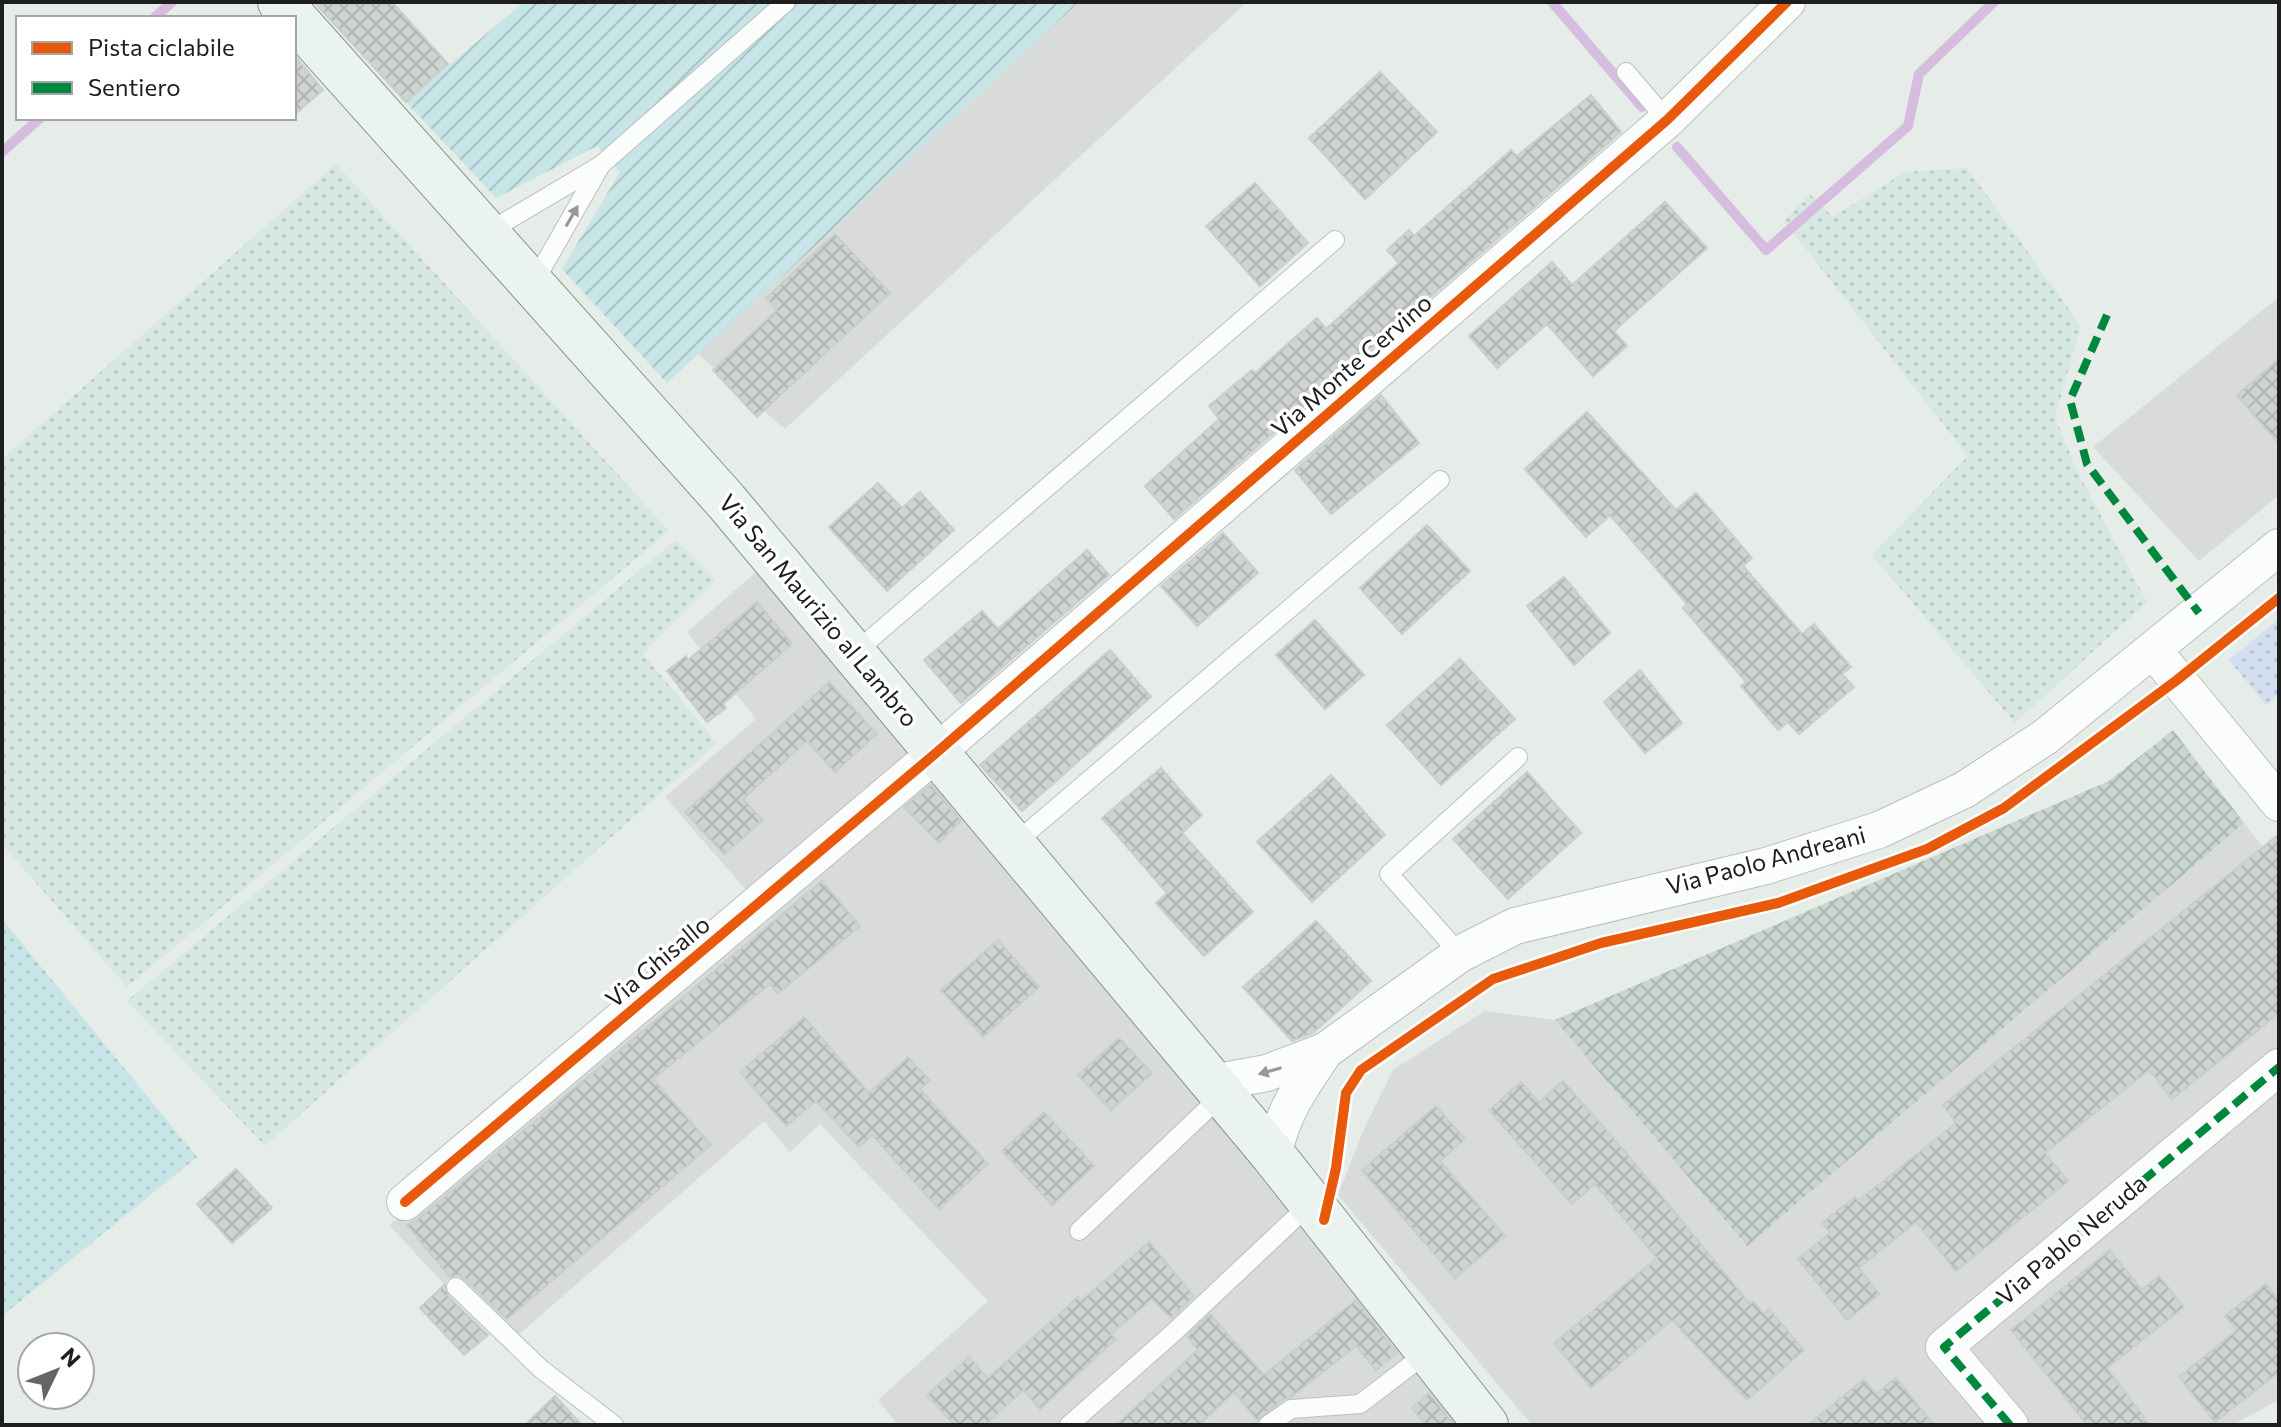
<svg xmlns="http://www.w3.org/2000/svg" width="2281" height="1427" viewBox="0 0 2281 1427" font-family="Commissioner,sans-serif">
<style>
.residential{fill:#d8dbd9}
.construction{fill:url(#construction-cross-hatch)}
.farmland{fill:url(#farmland-dots)}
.grass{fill:url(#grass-dots)}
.park{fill:url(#park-dots)}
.garden{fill:url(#garden-furrows)}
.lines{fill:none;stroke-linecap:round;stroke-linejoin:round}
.stream{stroke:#d6bcde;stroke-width:10}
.building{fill:url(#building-cross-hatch);stroke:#c8cfc9;stroke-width:2}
.service-casing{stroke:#bdbfbe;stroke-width:20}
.minor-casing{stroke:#bdbfbe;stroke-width:38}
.secondary-casing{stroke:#80958d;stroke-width:46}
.service{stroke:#fbfcfc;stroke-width:18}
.minor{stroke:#fbfcfc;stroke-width:36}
.secondary{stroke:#eaf3ef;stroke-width:44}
.quiet{stroke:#00873e;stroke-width:8;stroke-dasharray:16 8;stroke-linecap:butt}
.cycleway-casing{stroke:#fff;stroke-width:15}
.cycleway{stroke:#e8590c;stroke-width:10}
.oneway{fill:#989898}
.labels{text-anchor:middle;stroke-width:7;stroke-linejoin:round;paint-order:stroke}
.street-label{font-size:24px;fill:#1e1e1e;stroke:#fff}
</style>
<defs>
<pattern id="construction-cross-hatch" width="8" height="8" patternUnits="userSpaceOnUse" patternTransform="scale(2)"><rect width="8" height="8" fill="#c8d5cf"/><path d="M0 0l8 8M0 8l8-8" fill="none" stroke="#abb6b1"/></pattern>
<pattern id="farmland-dots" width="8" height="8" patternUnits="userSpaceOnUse" patternTransform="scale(2)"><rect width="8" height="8" fill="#d6e8e1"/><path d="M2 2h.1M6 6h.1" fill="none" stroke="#b7c7c1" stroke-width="1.8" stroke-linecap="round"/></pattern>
<pattern id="grass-dots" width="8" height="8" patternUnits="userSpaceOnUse" patternTransform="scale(2)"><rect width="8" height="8" fill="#c7e5e6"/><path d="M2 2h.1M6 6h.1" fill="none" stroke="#aac4c5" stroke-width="1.8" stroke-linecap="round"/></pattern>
<pattern id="park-dots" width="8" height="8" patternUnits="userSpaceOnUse" patternTransform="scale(2)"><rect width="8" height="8" fill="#d3dff0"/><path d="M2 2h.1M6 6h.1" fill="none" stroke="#b5bfcd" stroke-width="1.8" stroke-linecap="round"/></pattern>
<pattern id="garden-furrows" width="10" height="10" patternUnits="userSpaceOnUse" patternTransform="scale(2)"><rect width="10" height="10" fill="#c7e5e6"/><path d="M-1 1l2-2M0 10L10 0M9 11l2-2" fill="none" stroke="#aac4c5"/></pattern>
<pattern id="building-cross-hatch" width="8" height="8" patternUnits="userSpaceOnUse" patternTransform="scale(2)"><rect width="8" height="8" fill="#d0d4d1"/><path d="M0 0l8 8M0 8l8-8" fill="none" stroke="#b2b6b3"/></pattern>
</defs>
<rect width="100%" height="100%" fill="#e6ece8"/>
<g class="residential">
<path d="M1079 2H1247L785 429 698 354Z"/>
<path d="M2279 297V495L2199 561 2093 447Z"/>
<path d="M763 566 1226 1127 1460 1425H898L878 1400 988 1301 820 1124 790 1152 764 1121 517 1336 456 1273 444 1284 389 1225 765 912 665 797 756 719 687 632Z"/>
<path d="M2244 823 2279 867V1400L2232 1425H1532L1338 1195 1363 1131 1393 1070 1485 1011 1555 1020 1747 1246Z"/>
</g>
<path class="construction" d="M2173 730 2244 823 1747 1246 1555 1020 2109 781Z"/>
<g class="farmland">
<path d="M336 164 669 531 127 987 2 844V459Z"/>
<path d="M1967 168 2081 326 2055 417 2076 469 2147 602 2015 723 1872 555 1968 456 1784 221 1810 194 1833 217 1905 172Z"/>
<path d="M676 540 715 580 643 654 717 743 265 1146 127 1001Z"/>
</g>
<path class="grass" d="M2 919 197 1157 2 1316Z"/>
<path class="park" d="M2279 619V694L2266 705 2229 660Z"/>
<path class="garden" d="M524 2H1079L667 383 562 269 620 172 597 146 496 198 406 102Z"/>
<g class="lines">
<g class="stream">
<path d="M1552 2 1642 107"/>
<path d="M154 18 172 2"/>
<path d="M1677 147 1766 250 1908 126 1919 74 1994 2"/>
<path d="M2 152 40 118"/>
</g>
</g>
<g class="building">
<path d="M314 2H392L448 64 406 102Z"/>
<path d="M294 55 323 90 294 115Z"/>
<path d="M1380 72 1437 132 1365 199 1309 138Z"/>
<path d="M1591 95 1621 132 1174 519 1145 486 1219 419 1209 406 1252 370 1255 373 1317 318 1326 329 1399 263 1387 250 1409 230 1414 236 1511 150 1517 156Z"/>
<path d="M1255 183 1308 243 1260 286 1206 226Z"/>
<path d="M1665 202 1707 248 1614 331 1627 346 1593 376 1547 324 1497 368 1469 336 1552 262 1572 285Z"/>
<path d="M835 234 890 293 757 417 713 370 777 310 766 298Z"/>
<path d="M2279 359V444L2237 395Z"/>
<path d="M1381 395 1419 443 1331 514 1295 470Z"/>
<path d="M1587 412 1676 510 1696 493 1752 558 1743 566 1802 634 1814 624 1851 667 1842 674 1854 687 1799 734 1788 722 1778 730 1741 686 1746 682 1683 608 1687 604 1610 515 1586 537 1525 469Z"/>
<path d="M878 483 902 508 920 492 954 530 887 591 829 527Z"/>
<path d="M1427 525 1470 571 1402 634 1360 588Z"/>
<path d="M1223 533 1258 573 1197 626 1161 586Z"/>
<path d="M1087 550 1109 575 961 703 924 660 982 611 998 629Z"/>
<path d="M1564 577 1610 633 1574 665 1527 606Z"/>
<path d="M757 602 792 644 723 704 726 708 707 722 667 671 686 656 688 660Z"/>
<path d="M1315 620 1364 675 1325 709 1276 655Z"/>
<path d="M1110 650 1151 697 1022 811 980 765Z"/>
<path d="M1460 659 1515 719 1441 785 1387 725Z"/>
<path d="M1640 670 1682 723 1645 753 1604 702Z"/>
<path d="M829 682 877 734 835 772 807 741 743 799 763 820 724 854 685 812Z"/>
<path d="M1161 768 1202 815 1182 833 1253 912 1204 956 1156 903 1167 893 1102 818Z"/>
<path d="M1527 772 1581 833 1508 899 1453 839Z"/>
<path d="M1331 775 1385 835 1312 902 1257 842Z"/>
<path d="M931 785 961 821 939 843 904 807Z"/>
<path d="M2279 834V1013L2172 1099 2149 1070 2045 1153 2068 1181 1956 1271 1916 1222 1859 1268 1879 1294 1847 1320 1798 1259 1830 1233 1822 1223 1855 1197 1858 1201 1956 1123 1943 1105Z"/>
<path d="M822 881 860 926 777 994 770 984 653 1079 711 1145 507 1319 464 1278 458 1275 450 1277 407 1225 419 1218Z"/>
<path d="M1316 921 1371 981 1313 1033 1292 1041 1243 987Z"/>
<path d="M998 940 1039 987 983 1037 941 990Z"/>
<path d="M804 1017 869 1093 908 1057 930 1081 920 1089 988 1164 939 1209 872 1135 859 1147 816 1101 786 1126 740 1072Z"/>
<path d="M1119 1038 1152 1073 1111 1110 1078 1075Z"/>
<path d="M1563 1081 1628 1155 1750 1304 1753 1301 1764 1314 1769 1309 1804 1350 1747 1400 1672 1320 1591 1388 1554 1343 1657 1258 1595 1184 1572 1204 1489 1110 1521 1082 1539 1102Z"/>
<path d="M1436 1106 1465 1139 1440 1161 1505 1236 1455 1278 1362 1170Z"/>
<path d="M1044 1112 1094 1166 1052 1205 1002 1151Z"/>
<path d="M236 1169 272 1208 232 1243 197 1204Z"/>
<path d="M1149 1242 1194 1296 1171 1318 1152 1299 1111 1334 1116 1339 1040 1409 1023 1390 985 1425H954L927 1395 969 1357 988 1378 1078 1297 1081 1301Z"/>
<path d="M2110 1250 2142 1290 2159 1276 2184 1307 2107 1368 2150 1425H2087L2011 1330Z"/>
<path d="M445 1284 448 1296 488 1335 464 1355 420 1308Z"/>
<path d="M2266 1284 2279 1300V1372L2215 1422 2179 1377 2237 1330 2225 1316Z"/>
<path d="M1356 1300 1397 1353 1376 1370 1356 1346 1291 1397 1284 1399 1257 1420 1234 1392 1199 1425H1116L1198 1350 1187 1336 1210 1314 1264 1375Z"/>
<path d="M1896 1378 1934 1425H1808L1864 1379 1876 1394Z"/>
<path d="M1429 1393 1454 1425H1426L1412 1408Z"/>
<path d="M555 1396 582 1425H525Z"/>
</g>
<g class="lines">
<defs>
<g id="service">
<path d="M1626 72 1667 120"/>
<path d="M601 165 786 2"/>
<path d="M488 232 601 165 533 284"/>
<path d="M853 654 1335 240"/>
<path d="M1013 845 1440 480"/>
<path d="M1460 954 1389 874 1518 757"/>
<path d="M1079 1231 1222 1095"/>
<path d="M456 1287 541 1369 614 1425"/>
<path d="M1069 1425 1172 1334 1311 1203"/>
<path d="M1268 1425 1291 1409 1360 1404 1428 1352"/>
</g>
<g id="minor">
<path d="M2153 650 2279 803"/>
<path d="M1212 1083 1267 1073 1325 1051 1460 954 1515 926 1766 866 1879 830 1964 790 2045 737 2279 547"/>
<path d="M1273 1155C1284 1109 1299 1090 1325 1051"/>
<path d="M405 1202 936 753 1667 120 1787 2"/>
<path d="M2010 1425 1944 1347 2279 1067"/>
</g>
<path id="secondary" d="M280 2 726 501 1273 1155 1486 1425"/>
</defs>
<use href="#service" class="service-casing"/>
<use href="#minor" class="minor-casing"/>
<use href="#secondary" class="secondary-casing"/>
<use href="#service" class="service"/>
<use href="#minor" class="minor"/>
<use href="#secondary" class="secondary"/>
<g class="quiet">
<path d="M2107 315 2070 400 2087 464 2199 613"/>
<path d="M2010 1425 1944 1347 2279 1067"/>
</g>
<defs>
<g id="cycleway">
<path d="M405 1202 936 753 1667 120 1787 2"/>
<path d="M1324 1220 1336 1168 1346 1093 1361 1070 1493 979 1601 943 1778 903 1927 849 2004 808 2177 680 2279 598"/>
</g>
</defs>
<use href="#cycleway" class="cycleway-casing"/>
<use href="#cycleway" class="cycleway"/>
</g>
<defs><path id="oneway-solid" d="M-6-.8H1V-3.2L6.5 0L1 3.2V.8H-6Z" transform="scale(2)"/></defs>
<g class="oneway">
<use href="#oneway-solid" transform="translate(572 216) rotate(-60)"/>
<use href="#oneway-solid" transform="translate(1270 1071) rotate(164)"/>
</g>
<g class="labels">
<g class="street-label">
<text transform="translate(1352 366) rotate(-41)" y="8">Via Monte Cervino</text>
<text transform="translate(818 611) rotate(50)" y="8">Via San Maurizio al Lambro</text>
<text transform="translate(1766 861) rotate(-15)" y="8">Via Paolo Andreani</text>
<text transform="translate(658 962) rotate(-40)" y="8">Via Ghisallo</text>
<text transform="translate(2072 1240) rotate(-40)" y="8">Via Pablo Neruda</text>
</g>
</g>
<rect width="2281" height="1427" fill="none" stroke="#1e1e1e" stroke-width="8"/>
<rect x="16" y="16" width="280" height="104" fill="#ffffff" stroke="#a5a5a5" stroke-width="2"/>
<rect x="32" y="42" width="40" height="12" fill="#e8590c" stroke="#a5a5a5" stroke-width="2"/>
<text x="88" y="56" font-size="24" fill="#1e1e1e">Pista ciclabile</text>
<rect x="32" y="82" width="40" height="12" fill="#00873e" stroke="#a5a5a5" stroke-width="2"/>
<text x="88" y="96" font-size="24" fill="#1e1e1e">Sentiero</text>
<g transform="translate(56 1371) rotate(47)"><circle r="38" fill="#ffffff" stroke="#a5a5a5" stroke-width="2"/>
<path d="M0-6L14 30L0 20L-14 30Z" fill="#646665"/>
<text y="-12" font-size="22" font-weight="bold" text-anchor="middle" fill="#1e1e1e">N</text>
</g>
</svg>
